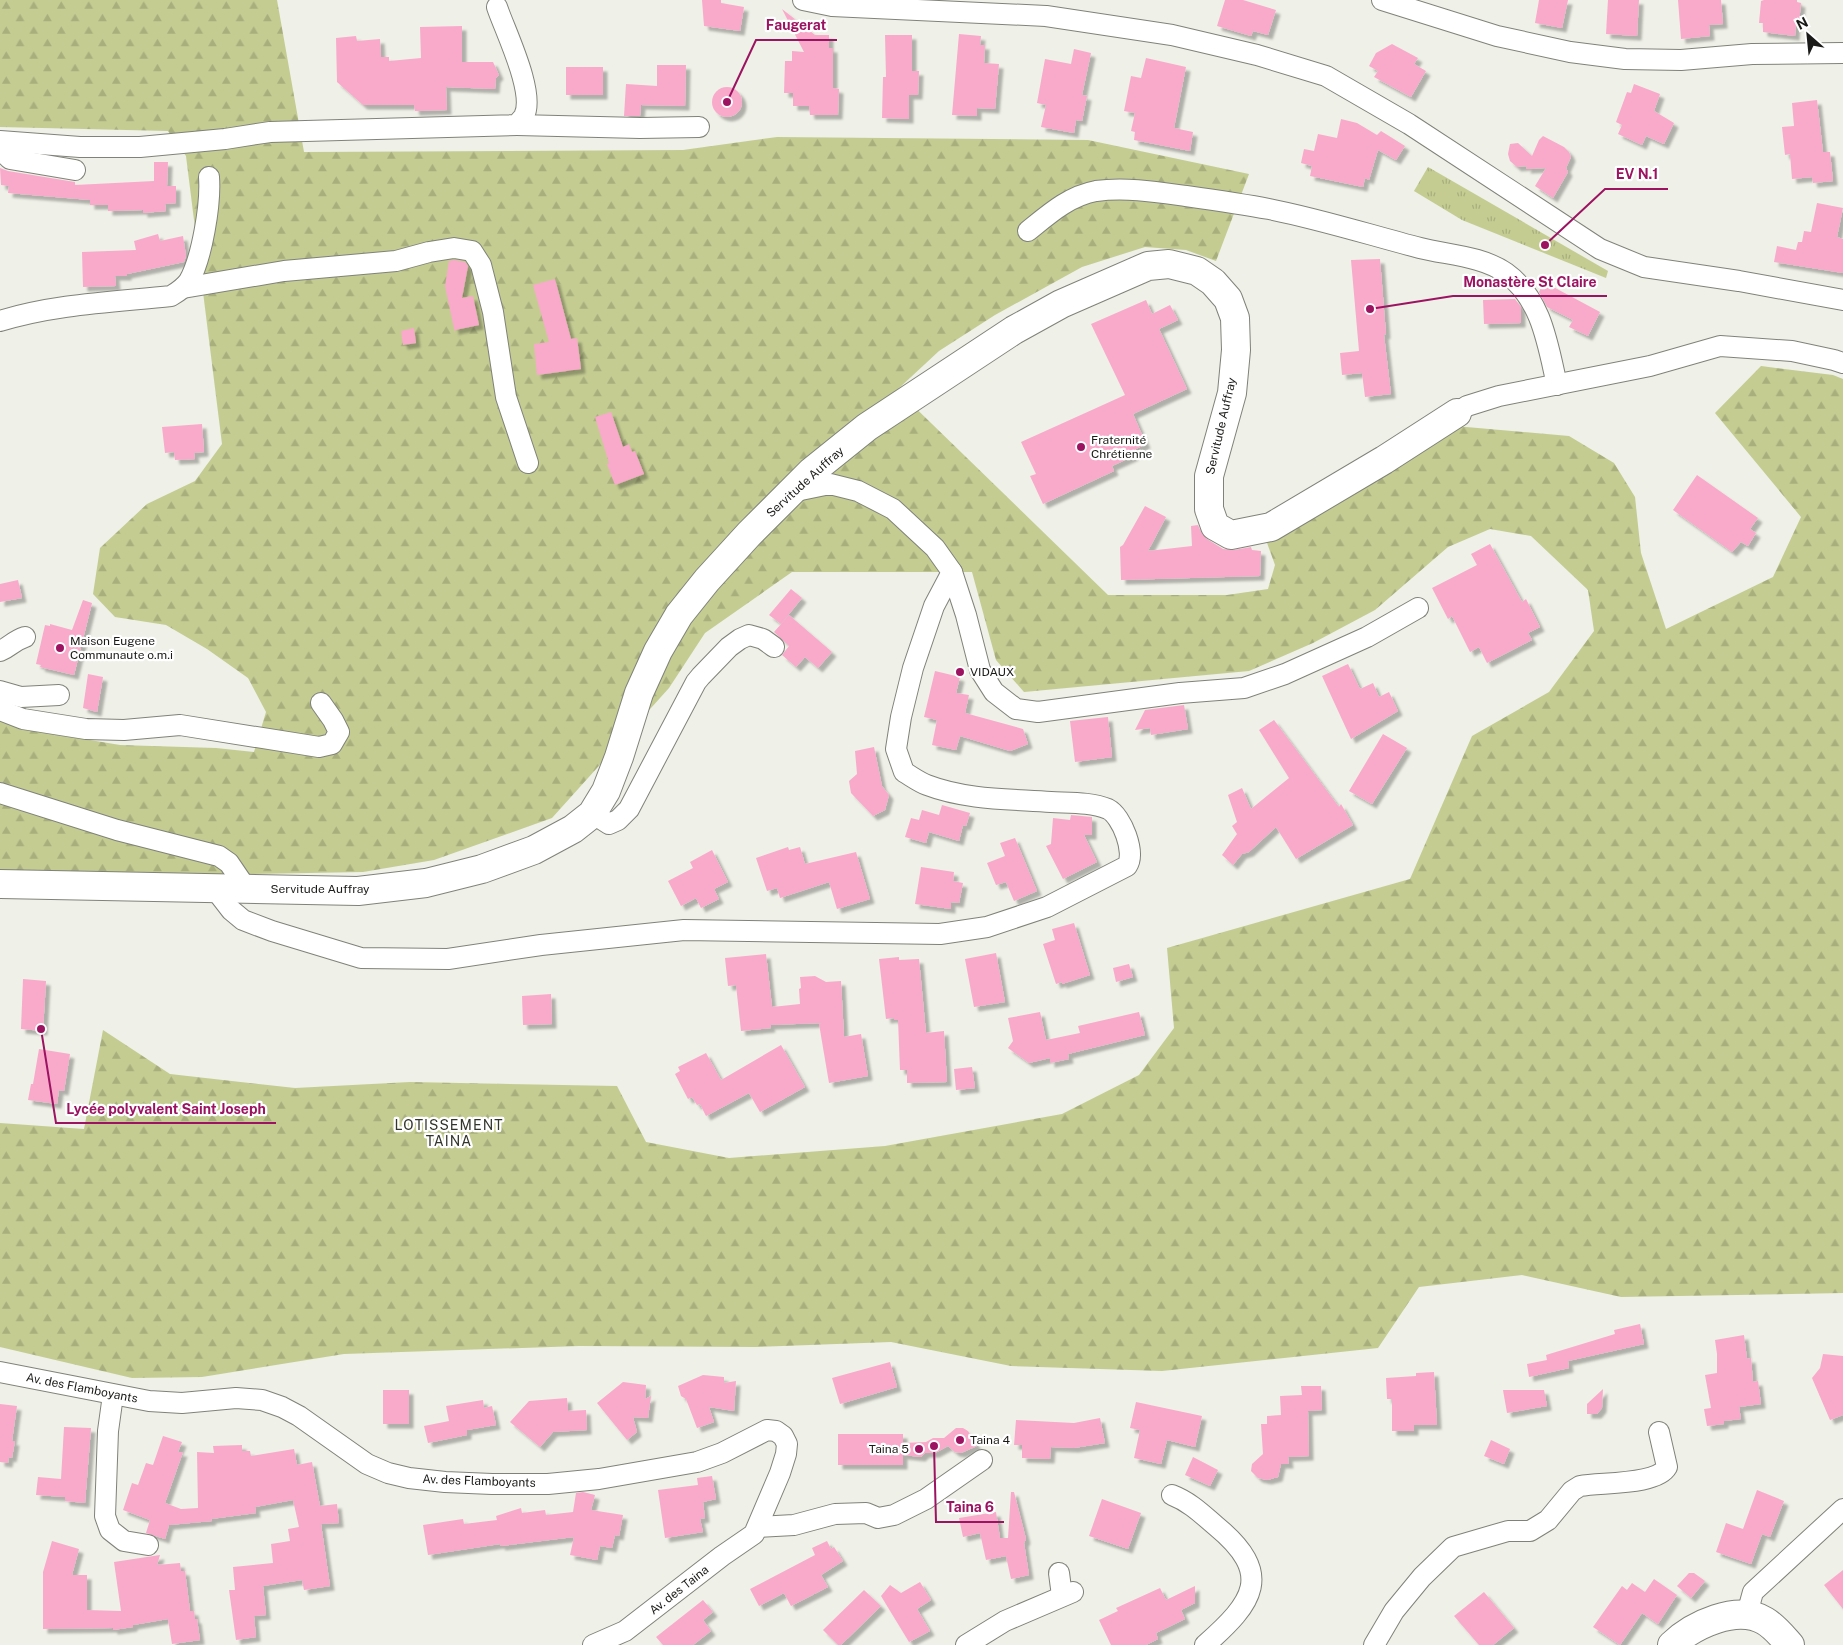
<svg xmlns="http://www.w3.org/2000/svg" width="1843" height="1645" viewBox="0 0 1843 1645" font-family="'Public Sans',sans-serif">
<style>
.forest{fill:url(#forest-firs)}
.park{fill:url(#park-tufts)}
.building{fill:#f9aacb;filter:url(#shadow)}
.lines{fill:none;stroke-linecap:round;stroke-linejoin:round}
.street-casing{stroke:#808279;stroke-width:22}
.secondary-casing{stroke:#808279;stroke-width:30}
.street{stroke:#fff;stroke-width:20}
.secondary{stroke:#fff;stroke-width:28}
.poi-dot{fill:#9c1362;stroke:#fff;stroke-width:2}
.labels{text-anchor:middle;stroke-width:4.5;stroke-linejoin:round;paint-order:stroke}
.street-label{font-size:12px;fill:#1a1b18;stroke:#fff}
.poi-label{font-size:12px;fill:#1a1b18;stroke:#fff;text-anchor:start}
.neighbourhood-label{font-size:14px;letter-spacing:1px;fill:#33342c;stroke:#fff}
.leader{fill:none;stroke:#9c1362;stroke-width:2}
.callout-dot{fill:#9c1362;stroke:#fff;stroke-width:2}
.callout-label{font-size:14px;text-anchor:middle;font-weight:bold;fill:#9c1362;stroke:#fff;stroke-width:4.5;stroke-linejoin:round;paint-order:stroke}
</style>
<defs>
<pattern id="forest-firs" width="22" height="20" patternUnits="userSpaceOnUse" patternTransform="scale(1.25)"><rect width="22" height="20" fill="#c4cc92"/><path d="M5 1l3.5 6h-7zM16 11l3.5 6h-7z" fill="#a8af7d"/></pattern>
<pattern id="park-tufts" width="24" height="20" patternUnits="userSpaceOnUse" patternTransform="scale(1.25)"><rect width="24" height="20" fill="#c4cc92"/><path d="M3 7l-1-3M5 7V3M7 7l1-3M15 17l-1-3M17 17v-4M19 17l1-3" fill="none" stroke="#a8af7d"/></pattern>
<filter id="shadow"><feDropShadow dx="4.5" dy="4.5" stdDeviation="1" flood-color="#0004"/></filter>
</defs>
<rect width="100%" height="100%" fill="#eff0e7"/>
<path class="forest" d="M0 0H277L304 152 683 150 777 137 1088 140 1249 174 1216 261 1186 250 1145 247 1082 267 995 315 939 351 897 390 1108 595H1227L1268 589 1275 565 1266 540 1455 426 1569 436 1614 463 1635 497 1641 553 1666 629 1773 577 1801 517 1715 413 1761 366 1833 375 1843 379V1293L1621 1297 1522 1275 1419 1287 1378 1348 1162 1371 1011 1366 891 1342 756 1347 579 1346 344 1354 202 1377 132 1378 0 1347V1123L84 1129 103 1030 170 1074 295 1088 410 1082 617 1086 646 1142 729 1158 885 1146 1062 1114 1139 1075 1174 1028 1167 948 1410 879 1472 736 1549 692 1594 631 1588 590 1531 536 1490 529 1448 547 1375 610 1313 643 1249 671 1024 692 996 660 972 572H792L705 633 669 688 552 818 434 860 363 872 204 875 0 871V718L18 728 120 745 216 748 254 752 266 712 248 678 207 649 166 625 115 617 93 594 100 548 147 504 195 481 222 444 186 156 168 131 0 127Z"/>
<path class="park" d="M1428 167 1608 271 1606 278 1462 220 1414 191Z"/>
<g class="building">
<path d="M702 0H721V3L744 7 740 31 704 26Z"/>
<path d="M1225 0H1243L1276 10 1268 35 1253 31 1251 36 1217 26Z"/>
<path d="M1539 0H1568L1562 28 1535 23Z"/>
<path d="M1608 0H1639L1637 36 1606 34Z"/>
<path d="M1678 0H1721L1723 24 1709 25 1710 36 1681 39Z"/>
<path d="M1764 0H1797V2L1801 3 1799 23H1796L1795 36 1763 32V23H1759L1761 1Z"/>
<path d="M782 9 815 35H829V48H833V88L839 89 838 115H810L809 106H793V93H784L785 61H792V51L804 52Z"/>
<path d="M462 26V62H493L499 75 496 78 495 89 446 87 447 110 415 111 414 105H363L337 82 336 38 356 36 357 41 380 39 381 57H389V61L421 58 420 27Z"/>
<path d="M959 34 981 36 980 45H985L984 63 999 64 995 109 977 108V116L952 115Z"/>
<path d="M885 35H912V71H919L918 95H909V119L882 118 883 77H886Z"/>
<path d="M1392 44 1418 58 1414 64 1426 71 1411 97 1374 77 1378 71 1369 66 1376 53Z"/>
<path d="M1074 49 1091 53 1082 95 1087 96 1082 121 1076 120 1074 133 1041 127 1046 105 1037 103 1045 59 1071 64Z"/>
<path d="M1146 58 1186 67 1174 128 1193 132 1190 151 1134 140 1135 132 1131 131 1135 113 1124 111 1131 76 1141 78Z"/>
<path d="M657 65H686L685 106 641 105 640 116H624L626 84 657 86Z"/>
<rect x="566" y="67" width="37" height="28"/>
<path d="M1634 84 1660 94 1654 111 1674 123 1664 144 1646 136 1642 145 1618 134 1622 125 1616 122 1627 92 1631 93Z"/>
<circle cx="727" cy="102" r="15"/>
<path d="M1817 100 1823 152H1830L1833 181 1813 183 1812 177 1792 179 1790 154 1785 155 1782 127 1794 126 1792 103Z"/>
<path d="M1341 119 1357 123 1377 135 1381 131 1405 146 1396 160 1378 150 1369 180 1365 178 1363 187 1310 176 1312 166 1301 163 1304 149 1314 151 1318 134 1337 138Z"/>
<path d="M1543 136 1564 147 1569 152 1571 157 1566 168 1568 172 1553 198 1535 186 1546 168 1526 169 1527 166 1517 167 1510 161 1508 154 1510 144 1518 143 1532 156 1539 140Z"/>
<path d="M154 162H168L167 186H176V203L165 204 166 211 143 213V210L108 211V205H90V200L8 193 9 186 1 185 0 168 8 171 75 182V185L154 181Z"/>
<path d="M1817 203 1843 208 1837 237 1843 239V273L1774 262 1777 246 1796 250 1798 242H1802L1804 231 1811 232Z"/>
<path d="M158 234 160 241 183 236 186 256 184 262 127 274V276H115L116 286 83 287 82 252 136 250 134 241Z"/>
<path d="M1380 259 1386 334 1384 335 1391 394 1365 397 1362 373 1342 375 1340 353 1359 351 1351 260Z"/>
<path d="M454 260 465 262 468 266 462 298 473 296 479 325 455 330V333L445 286 449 261Z"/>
<path d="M555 279 571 339 577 338 581 369 537 375 534 344 549 342 533 285Z"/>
<path d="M1544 282 1600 312 1588 336 1569 327 1573 320 1547 307 1539 292Z"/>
<path d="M1515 299 1521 307V323L1484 324 1483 300Z"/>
<path d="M1146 300 1152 314 1170 305 1178 320 1159 329 1187 389 1133 414 1146 444 1132 451 1134 456 1112 466 1114 471 1043 504 1030 476 1036 474 1021 442 1125 395 1091 324Z"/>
<path d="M414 328 416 343 403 345 401 331Z"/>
<path d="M611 412 623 447 629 444 632 452 635 451 644 474 615 485 607 464 609 463 595 417Z"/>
<path d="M202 424 204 452 194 453 195 459 175 460 174 452 165 453 162 427Z"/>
<path d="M1697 475 1758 518 1750 529 1756 533 1748 546 1741 542 1732 552 1673 510Z"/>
<path d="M1145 506 1166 517 1148 551 1192 546 1191 526 1198 525 1201 532 1207 539 1223 549 1234 550 1251 547 1252 550 1261 551 1260 576 1121 580 1120 547 1123 545Z"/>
<path d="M1490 544 1522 602 1526 599 1540 627 1528 633 1532 640 1487 663 1479 647 1470 652 1452 616 1448 619 1432 588 1477 565 1471 554Z"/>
<path d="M18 580 22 598 0 602V584Z"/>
<path d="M791 589 802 598 781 624 769 615Z"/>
<path d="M83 600 92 603 74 675 40 667 41 665 36 664 45 625 50 626V624L72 630Z"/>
<path d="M789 615 832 652 818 668 805 657 796 667 782 655 789 646 774 632Z"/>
<path d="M1348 664 1360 689 1373 683 1379 697 1389 692 1398 711 1351 739 1322 676Z"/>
<path d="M935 671 960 677 956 693 969 695 965 713 1023 729 1028 744 1010 751 960 736 956 750 932 745 937 720 924 717Z"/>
<path d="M88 674 103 677 97 712 83 708Z"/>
<path d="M1184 705 1188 729 1151 735 1150 728 1135 730 1145 710Z"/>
<path d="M1108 717 1112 757 1075 762 1070 721Z"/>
<path d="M1274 720 1339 807 1341 804 1353 825 1296 859 1276 827 1249 852 1242 854 1233 865 1222 855 1237 834 1232 826 1237 822 1228 795 1242 788 1251 809 1289 778 1259 730Z"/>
<path d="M1383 734 1407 748 1372 804 1349 791Z"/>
<path d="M874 747 882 786 889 795 885 810 873 816 851 793 849 781 857 774 855 751Z"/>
<path d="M942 805 970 813 966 826 963 825 959 841 929 832 926 843 905 837 911 818 919 820 922 810 939 815Z"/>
<path d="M1071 815 1092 817V835H1084L1097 862 1063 879 1046 846 1051 844 1053 818 1070 820Z"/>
<path d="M1015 838 1037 891 1014 901 1006 882 996 885 987 863 1005 856 1000 843Z"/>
<path d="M788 847 789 850 800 847 805 864 856 852 870 899 837 909 829 882 780 898 777 888 767 891 756 858Z"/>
<path d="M712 850 728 882 714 889 719 899 701 908 696 898 681 906 668 881 693 868 690 862Z"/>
<path d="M921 867 954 872 953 881 963 883 959 903 951 902V909L915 904Z"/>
<path d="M1074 923 1090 975 1062 984V982L1056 984 1043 944 1055 940 1052 929Z"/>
<path d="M996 953 1005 1002 974 1007 965 959Z"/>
<path d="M766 954 772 1007 800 1004 799 989 801 988 800 977 815 976 826 982 841 981 844 1037 861 1034 868 1076 829 1083 819 1024 822 1023 770 1025 771 1028 741 1031 736 985 728 986 725 958Z"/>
<path d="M899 957V960L919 959 926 1033 944 1031 947 1082 907 1083V1070H900L898 1020H894V1018L886 1019 879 959Z"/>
<path d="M1129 964 1133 977 1116 982 1113 968Z"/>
<path d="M23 979 46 981 43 1031 21 1029Z"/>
<path d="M551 994 552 1024 523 1025 522 996Z"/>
<path d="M1040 1012 1046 1040 1080 1033 1078 1026 1139 1012 1145 1035 1068 1054 1069 1059 1050 1063V1058L1029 1063 1008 1048 1013 1041 1008 1018Z"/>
<path d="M781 1045 805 1087 760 1112 749 1093 706 1116 700 1104 697 1105 692 1097 688 1099 675 1074 680 1071 678 1067 706 1053 721 1080Z"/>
<path d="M39 1049 70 1054 64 1091 59 1090 57 1104 28 1100 31 1084H33Z"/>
<path d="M972 1067 975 1088 956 1090 954 1069Z"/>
<path d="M1640 1324 1644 1344 1568 1361 1569 1368 1529 1377 1527 1364 1547 1360 1546 1355 1615 1334 1614 1330Z"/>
<path d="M1744 1335 1747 1359 1751 1358 1753 1382 1758 1381 1761 1404 1739 1407 1741 1419 1724 1421V1424L1707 1426 1704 1409 1711 1408 1705 1375 1717 1373V1354L1715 1340Z"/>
<path d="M1823 1354 1843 1356V1415L1830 1420 1812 1378 1820 1368Z"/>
<path d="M890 1362 897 1387 840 1404 832 1378Z"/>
<path d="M1434 1372 1437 1425H1414V1431H1392V1399H1387L1386 1378 1416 1376V1373Z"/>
<path d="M703 1375 724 1377V1383L736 1381 734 1411 709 1407 714 1422 697 1428 686 1399 681 1396 678 1386Z"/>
<path d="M623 1382 646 1385 645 1399 651 1396 648 1418 633 1417 637 1432 627 1440 597 1403Z"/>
<path d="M1301 1386H1321L1322 1410 1308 1411 1309 1456 1288 1457 1289 1464H1281L1278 1477 1267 1480 1258 1478 1251 1471 1252 1464 1263 1454 1261 1424H1267V1416L1281 1415 1280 1396 1302 1395Z"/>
<path d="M1603 1389 1602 1408 1597 1414H1587V1404Z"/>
<rect x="383" y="1390" width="26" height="34"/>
<path d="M1503 1390H1544L1547 1406 1507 1413Z"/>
<path d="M567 1398 568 1411 586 1410 587 1430 553 1432 540 1447 510 1422 529 1401Z"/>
<path d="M483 1400 484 1408 492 1406 496 1425 467 1430V1435L428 1443 424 1426 449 1421 446 1406Z"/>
<path d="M1136 1402 1202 1416 1195 1447 1167 1440 1161 1464 1134 1458 1140 1430 1130 1428Z"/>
<path d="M0 1404 17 1406 12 1441H15L12 1458 9 1457 8 1463 0 1462Z"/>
<path d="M1100 1418 1105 1443 1074 1448 1051 1447 1050 1459 1022 1458V1445H1014L1016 1420 1074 1423Z"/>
<path d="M64 1427 91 1428 85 1503 65 1501V1497L36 1495 38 1477 61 1479Z"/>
<path d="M956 1428H963L968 1431 977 1446 961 1453 955 1452 948 1446 935 1453H925L921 1457 903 1455V1465H838V1434H903V1443L926 1442 933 1438H944Z"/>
<path d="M163 1436 182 1442 178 1452H183L165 1503 181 1509 198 1508 197 1452 214 1453 213 1446 242 1445V1451H250L251 1456 294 1449 297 1465 312 1462 320 1506 337 1504 339 1523 321 1524 330 1586 304 1590 302 1580 263 1586 266 1615 254 1616 256 1637 236 1640 229 1590H235L233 1567 273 1563 271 1544 290 1541 288 1529 299 1527 293 1500 255 1507 256 1513 211 1519 212 1521 169 1525 165 1539 146 1533 150 1520 123 1510 132 1483 138 1485 146 1463 153 1465Z"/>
<path d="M1491 1440 1510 1449 1504 1464 1484 1456Z"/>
<path d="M1193 1457 1218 1470 1210 1486 1185 1475Z"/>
<path d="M712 1476 716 1499 703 1502 705 1518 700 1519 703 1532 665 1538 658 1490 698 1485 697 1478Z"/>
<path d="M1757 1490 1784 1501 1770 1537 1762 1534 1751 1564 1716 1552 1726 1523 1743 1529Z"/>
<path d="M583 1492 595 1495 591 1510 623 1515 619 1536 615 1535 612 1548 600 1546 597 1560 570 1555 574 1537 501 1546 500 1544 428 1555 423 1525 463 1519 464 1524 497 1520 496 1516 521 1508 522 1513 545 1510 546 1515 573 1512 576 1493Z"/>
<path d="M1011 1492H1014L1026 1539 1024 1543 1029 1575 1011 1579 1006 1556 986 1560 980 1533 963 1537 959 1518 996 1512 1000 1538H1008Z"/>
<path d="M1102 1499 1141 1513 1128 1549 1089 1536Z"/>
<path d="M52 1541 79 1549 72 1575H87V1610L121 1611 114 1562 160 1555 157 1565 180 1563 181 1571H185L190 1611H194L195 1619H197L200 1640 172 1644 168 1619 133 1625V1627L113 1630V1628L43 1629V1572Z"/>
<path d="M827 1541 831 1549 834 1547 843 1561 821 1575 828 1587 791 1606 784 1593 759 1606 750 1589 815 1555 812 1548Z"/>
<path d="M1843 1570V1609L1824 1585Z"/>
<path d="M1689 1573H1694L1705 1581 1691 1598 1677 1586Z"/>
<path d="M1654 1579 1677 1595 1658 1624 1642 1613 1620 1645 1593 1627 1622 1586 1627 1590 1632 1583 1645 1592Z"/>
<path d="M920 1582 931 1600 917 1609 930 1631 909 1642 881 1596 890 1585 901 1593Z"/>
<path d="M1195 1586V1603L1181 1610 1185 1619 1156 1633 1158 1639 1146 1645H1111L1099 1620 1118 1611 1116 1608 1160 1588 1166 1600Z"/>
<path d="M864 1590 881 1606 841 1645H838L823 1630Z"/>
<path d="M1484 1592 1514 1628 1493 1645H1479L1454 1616Z"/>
<path d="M703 1600 713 1612 703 1620 711 1631 693 1645H663L656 1637Z"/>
</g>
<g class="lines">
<defs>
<g id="street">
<path d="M803 0 832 6 1046 16 1172 35 1257 55 1326 76 1409 124 1600 249 1644 267 1739 281 1843 300"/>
<path d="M1382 0 1497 36 1570 52 1625 59 1681 60 1752 54 1843 53"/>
<path d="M517 125 640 128 699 127"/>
<path d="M0 141 80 147H140L225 139 270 132 517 125C519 122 522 119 524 116 536 93 505 31 497 7"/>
<path d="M0 149 10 159 75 170"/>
<path d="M1028 231C1049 214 1069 196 1096 191 1126 187 1157 192 1186 196 1214 200 1242 204 1269 209 1320 219 1370 235 1420 248 1448 255 1482 256 1506 273 1542 299 1548 346 1557 385"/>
<path d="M183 288 284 271 396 261 429 252 454 248 472 251 481 265 493 312 506 397 528 463"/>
<path d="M0 321C55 304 114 302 171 296 178 292 184 288 189 281 202 258 211 204 209 177"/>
<path d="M1457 413 1467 406 1499 396 1650 366 1720 346 1792 351 1834 360 1843 363"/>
<path d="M952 572 966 615 980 670 994 692 1016 709 1038 712 1180 693 1244 688 1285 674 1367 637 1418 608"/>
<path d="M0 651C10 647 13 641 25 637"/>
<path d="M0 691 21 697 59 695"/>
<path d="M0 710 23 719 86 729 124 730 180 725 319 747 332 744 339 732 333 720 321 703"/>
<path d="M0 793 117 830 219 856 229 863 246 888"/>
<path d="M592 813 609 824 618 820 629 809 696 682 701 676 729 647 740 639 749 635 763 639 774 647"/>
<path d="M214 888 231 910 243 920 272 931 361 958 448 959 541 945 684 930 940 934 987 927 1047 907 1127 866C1136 853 1122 816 1108 809 1091 802 1070 803 1051 802 1010 799 966 800 927 785 919 782 911 776 904 772L896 749 901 717 913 668 934 606 952 572 935 548 893 509 858 491 830 484 791 492"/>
<path d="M0 1372 149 1401 182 1403 236 1398 262 1400 282 1407 299 1416 367 1464 388 1473 409 1478 445 1482 492 1484H548L599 1479 697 1462 722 1453 767 1430 776 1431 783 1436 787 1444 786 1454 780 1473 754 1534 722 1556 625 1631 593 1645"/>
<path d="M113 1395 108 1431 105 1516 110 1530 124 1541 148 1545"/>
<path d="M1172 1495C1190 1502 1202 1514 1216 1526 1274 1574 1254 1602 1205 1645"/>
<path d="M758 1527 794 1525 835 1514 866 1513 878 1518 894 1515 926 1499 982 1460"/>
<path d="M1059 1573 1062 1596"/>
<path d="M1747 1614 1753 1592 1843 1509"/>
<path d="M966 1645 1005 1621 1073 1592"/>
<path d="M1374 1645 1394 1611 1422 1577 1453 1547 1508 1531H1530L1548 1520 1572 1491 1580 1486C1602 1482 1657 1485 1667 1467L1659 1432"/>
</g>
<g id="secondary">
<path d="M0 884 358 891 426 883 482 869 534 850 573 829 592 814 606 791 619 757 639 693 658 651 679 615 707 580 749 534 811 472 867 427 1014 330 1061 304 1148 266 1169 264 1197 271 1213 282 1228 299 1235 318 1236 350 1232 393 1209 476V509L1215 526 1231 535 1271 527 1384 460 1457 413"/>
<path d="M1672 1645C1693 1625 1737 1604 1765 1621 1775 1627 1782 1636 1790 1645"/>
</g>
</defs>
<use href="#street" class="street-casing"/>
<use href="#secondary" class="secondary-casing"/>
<use href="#street" class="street"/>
<use href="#secondary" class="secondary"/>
</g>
<g class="poi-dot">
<circle cx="1081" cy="447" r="5"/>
<circle cx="60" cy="648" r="5"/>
<circle cx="960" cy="672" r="5"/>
<circle cx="960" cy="1440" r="5"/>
<circle cx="919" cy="1449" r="5"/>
</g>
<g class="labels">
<g class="street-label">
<text transform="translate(1221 426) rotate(-77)" y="4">Servitude Auffray</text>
<text transform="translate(805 482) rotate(-42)" y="4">Servitude Auffray</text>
<text x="320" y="893">Servitude Auffray</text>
<text transform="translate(82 1388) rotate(11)" y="4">Av. des Flamboyants</text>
<text transform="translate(479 1481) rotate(2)" y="4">Av. des Flamboyants</text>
<text transform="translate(679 1590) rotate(-38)" y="4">Av. des Taina</text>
</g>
<g class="poi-label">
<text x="1091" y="444">Fraternité<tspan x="1091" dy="14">Chrétienne</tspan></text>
<text x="70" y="645">Maison Eugene<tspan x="70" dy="14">Communaute o.m.i</tspan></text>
<text x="970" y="676">VIDAUX</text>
<text x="970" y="1444">Taina 4</text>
<text x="909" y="1453" text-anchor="end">Taina 5</text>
</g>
<g class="neighbourhood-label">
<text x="449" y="1130">LOTISSEMENT<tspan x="449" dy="16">TAINA</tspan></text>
</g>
</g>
<path class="leader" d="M727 102L756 40H837M1545 245L1605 189H1668M1370 309L1453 296H1607M41 1029L56 1123H276M934 1446L936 1522H1004"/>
<g class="callout-dot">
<circle cx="727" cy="102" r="5"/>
<circle cx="1545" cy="245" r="5"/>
<circle cx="1370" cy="309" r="5"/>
<circle cx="41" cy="1029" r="5"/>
<circle cx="934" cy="1446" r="5"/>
</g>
<g class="callout-label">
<text x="796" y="30">Faugerat</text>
<text x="1637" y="179">EV N.1</text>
<text x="1530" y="287">Monastère St Claire</text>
<text x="166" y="1114">Lycée polyvalent Saint Joseph</text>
<text x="970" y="1512">Taina 6</text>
</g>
<g transform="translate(1808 35) rotate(333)" stroke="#ffffff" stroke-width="4" paint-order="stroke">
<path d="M0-4L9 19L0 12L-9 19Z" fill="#1a1b18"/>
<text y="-8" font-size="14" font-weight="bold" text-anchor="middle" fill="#1a1b18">N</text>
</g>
</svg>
